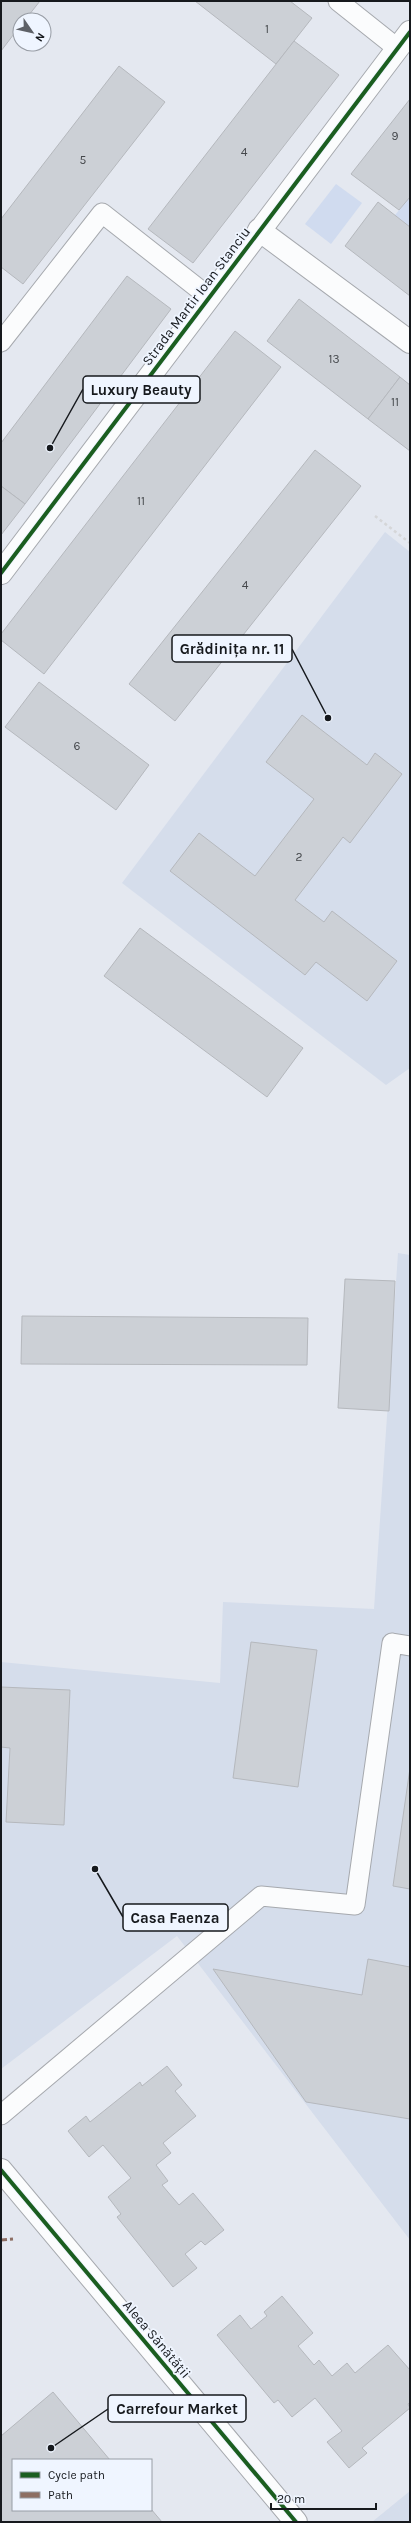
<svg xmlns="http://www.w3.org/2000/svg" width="411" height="2523" viewBox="0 0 411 2523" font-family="Karla,sans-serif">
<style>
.built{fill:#d5ddeb}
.green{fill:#d0dbef}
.building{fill:#ccd0d6;stroke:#b5b8bd}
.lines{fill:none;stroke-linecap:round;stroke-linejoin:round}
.lane-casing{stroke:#a6a9ae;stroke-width:21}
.street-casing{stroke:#a6a9ae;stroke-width:24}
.path{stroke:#d5d6d8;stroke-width:2.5;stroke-dasharray:3 3;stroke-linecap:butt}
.lane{stroke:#fbfcfd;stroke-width:19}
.street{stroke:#fbfcfd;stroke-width:22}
.quiet{stroke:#8d6e63;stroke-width:3;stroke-dasharray:6 3;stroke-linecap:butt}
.cycleway-casing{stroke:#eff5ff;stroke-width:6}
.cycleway{stroke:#1b5e20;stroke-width:4}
.labels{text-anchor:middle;stroke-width:3.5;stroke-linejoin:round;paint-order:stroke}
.number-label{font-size:12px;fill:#44474b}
.street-label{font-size:14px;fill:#16191d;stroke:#eff5ff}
.leader{fill:none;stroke:#16191d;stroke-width:1.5}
.callout-dot{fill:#16191d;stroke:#eff5ff;stroke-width:1.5}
.callout{fill:#eff5ff;stroke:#16191d;stroke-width:1.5}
.callout-label{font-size:15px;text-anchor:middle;font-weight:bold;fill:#16191d}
</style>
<rect width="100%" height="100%" fill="#e4e8f0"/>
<g class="built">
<path d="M385 532 410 552V1068L386 1085 122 883Z"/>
<path d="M398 1253 410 1255V2240L177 1936 1 2069V1662L220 1683 223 1602 374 1609Z"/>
<path d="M410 2491V2522H372Z"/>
</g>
<g class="green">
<path d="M336 184 362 203 331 244 305 224Z"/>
<path d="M410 197V227L395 215Z"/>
</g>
<g class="building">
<path d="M1 1H40L25 20H20V26L1 51Z"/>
<path d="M195 1H290L312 18 276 64Z"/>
<path d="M294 41 339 75 193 263 148 229Z"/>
<path d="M119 66 165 102 23 284 1 267V219Z"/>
<path d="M410 99V197L399 210 351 174Z"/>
<path d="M378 202 410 227V296L345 246Z"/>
<path d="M127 276 171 309 25 504 1 486V443Z"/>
<path d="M299 299 400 377 368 419 267 341Z"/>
<path d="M235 331 281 367 44 674 1 640V634Z"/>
<path d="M400 377 410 385V451L368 419Z"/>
<path d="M315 450 361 486 175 721 129 684Z"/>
<path d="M1 486 25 504 1 535Z"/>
<path d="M39 682 149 765 116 810 5 727Z"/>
<path d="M302 715 367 765 375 753 402 774 350 843 343 837 295 900 324 922 332 911 397 961 367 1001 316 962 305 975 170 871 199 833 255 876 314 799 266 762Z"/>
<path d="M140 928 303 1048 267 1097 104 976Z"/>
<path d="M345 1279 395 1281 389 1411 338 1408Z"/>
<path d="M22 1316 308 1318 307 1365 21 1364Z"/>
<path d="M251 1642 317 1650 298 1787 233 1778Z"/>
<path d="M1 1687 70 1690 64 1825 6 1822 10 1748 1 1747Z"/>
<path d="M410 1768V1889L393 1886Z"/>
<path d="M368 1959 410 1967V2119L306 2102 213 1969 362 1995Z"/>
<path d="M167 2066 182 2085 175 2091 196 2116 163 2143 171 2153 156 2165 168 2181 162 2185 179 2205 193 2193 224 2230 205 2245 201 2241 185 2254 197 2268 173 2287 117 2217 121 2214 108 2197 131 2178 103 2145 89 2157 68 2131 86 2116 90 2122 140 2082 142 2086Z"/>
<path d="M282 2296 313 2333 298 2346 314 2365 319 2360 332 2376 347 2363 355 2373 388 2345 410 2370V2402L408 2404 410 2408 362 2448 367 2453 349 2468 327 2442 342 2431 315 2398 292 2417 278 2400 274 2403 217 2335 240 2315 251 2329 267 2316 264 2312Z"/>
<path d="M53 2392 110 2460H13V2510L151 2509 162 2522H1V2436Z"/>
</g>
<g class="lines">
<defs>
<g id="lane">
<path d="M338 1 397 48"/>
<path d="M1 342 102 213 209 297"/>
<path d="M1 2115 261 1896 355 1905 392 1643 410 1646"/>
</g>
<g id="street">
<path d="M259 230 410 342"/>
<path d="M1 573 410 32"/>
<path d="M1 2170 296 2522"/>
</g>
</defs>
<use href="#lane" class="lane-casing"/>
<use href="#street" class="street-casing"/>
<path class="path" d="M375 516 410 543"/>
<use href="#lane" class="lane"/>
<use href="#street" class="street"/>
<path class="quiet" d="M1 2240 13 2239"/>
<defs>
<g id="cycleway">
<path d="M1 573 410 32"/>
<path d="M1 2170 296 2522"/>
</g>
</defs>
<use href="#cycleway" class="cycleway-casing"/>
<use href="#cycleway" class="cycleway"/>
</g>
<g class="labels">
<g class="number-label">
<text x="267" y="33">1</text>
<text x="395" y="140">9</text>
<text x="244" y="156">4</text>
<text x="83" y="164">5</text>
<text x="334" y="363">13</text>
<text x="395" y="406">11</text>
<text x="141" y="505">11</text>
<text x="245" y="589">4</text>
<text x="77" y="750">6</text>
<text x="299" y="861">2</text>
</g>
<g class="street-label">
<text transform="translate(196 296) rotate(-53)" y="5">Strada Martir Ioan Stanciu</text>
<text transform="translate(157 2339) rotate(50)" y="5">Aleea Sănătății</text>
</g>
</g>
<path class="leader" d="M50 448L83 389M328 718L292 649M95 1869L123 1917M51 2448L108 2409"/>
<g class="callout-dot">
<circle cx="50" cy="448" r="4"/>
<circle cx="328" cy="718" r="4"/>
<circle cx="95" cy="1869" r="4"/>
<circle cx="51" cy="2448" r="4"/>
</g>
<g class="callout">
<rect x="83" y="376" width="117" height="27" rx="4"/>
<rect x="172" y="635" width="120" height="27" rx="4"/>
<rect x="123" y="1904" width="105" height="27" rx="4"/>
<rect x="108" y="2395" width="138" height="27" rx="4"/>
</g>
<g class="callout-label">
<text x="141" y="395">Luxury Beauty</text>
<text x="232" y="654">Grădinița nr. 11</text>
<text x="175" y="1923">Casa Faenza</text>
<text x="177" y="2414">Carrefour Market</text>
</g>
<rect width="411" height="2523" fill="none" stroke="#16191d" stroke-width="4"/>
<rect x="12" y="2459" width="140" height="52" fill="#eff5ff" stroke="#989da5"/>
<rect x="20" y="2472" width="20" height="6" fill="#1b5e20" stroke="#989da5"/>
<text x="48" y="2479" font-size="12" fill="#16191d">Cycle path</text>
<rect x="20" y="2492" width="20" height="6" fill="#8d6e63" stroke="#989da5"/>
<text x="48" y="2499" font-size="12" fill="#16191d">Path</text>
<g transform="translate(32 32) rotate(124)"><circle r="19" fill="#eff5ff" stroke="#989da5"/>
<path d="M0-3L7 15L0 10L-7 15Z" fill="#5e6167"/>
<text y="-6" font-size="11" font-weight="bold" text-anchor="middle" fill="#16191d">N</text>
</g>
<path d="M271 2503v6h105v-6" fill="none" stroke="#16191d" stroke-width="2"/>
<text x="277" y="2503" font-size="12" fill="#16191d" stroke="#eff5ff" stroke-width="3" paint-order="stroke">20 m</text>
</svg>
